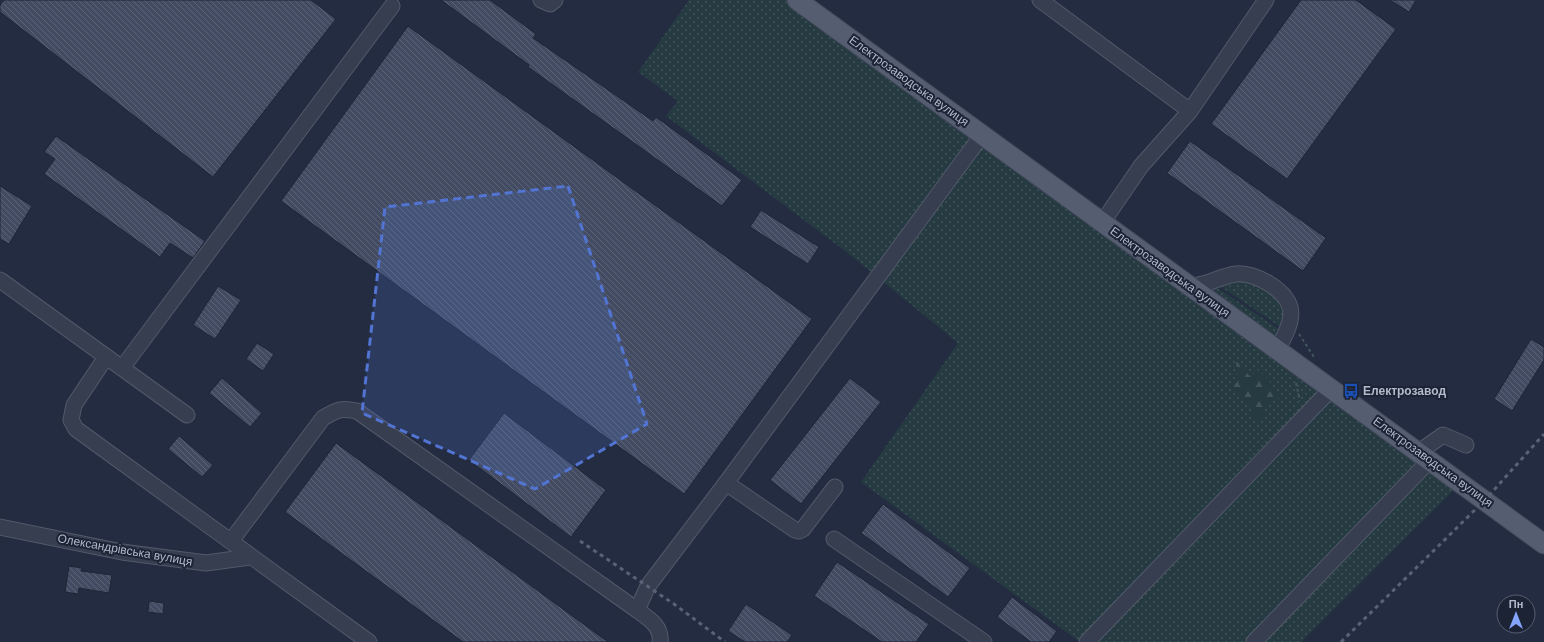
<svg xmlns="http://www.w3.org/2000/svg" width="1544" height="642" viewBox="0 0 1544 642" font-family="Helvetica,sans-serif">
<style>
.grass{fill:url(#grass-dots)}
.forest{fill:url(#forest-firs)}
.building{fill:url(#building-back-hatch);stroke:#1e2537}
.lines{fill:none;stroke-linecap:round;stroke-linejoin:round}
.minor-casing{stroke:#52596a;stroke-width:17}
.major-casing{stroke:#404759;stroke-width:21}
.path{stroke:#43575e;stroke-width:2;stroke-dasharray:3 3;stroke-linecap:butt}
.minor{stroke:#373e50;stroke-width:15}
.major{stroke:#555d70;stroke-width:19}
.rail{stroke:#596277;stroke-width:3;stroke-dasharray:4 4;stroke-linecap:butt}
.marked{fill:#5274d3;fill-opacity:0.2;stroke:#5274d3;stroke-width:3;stroke-dasharray:8 5;stroke-linejoin:round}
.labels{text-anchor:middle;stroke-width:4;stroke-linejoin:round;paint-order:stroke}
.street-label{font-size:12px;fill:#b3baca;stroke:#1c2335}
.poi-label{font-size:12px;font-weight:bold;fill:#b3baca;stroke:#1c2335;text-anchor:start}
</style>
<defs>
<pattern id="grass-dots" width="8" height="8" patternUnits="userSpaceOnUse"><rect width="8" height="8" fill="#253a41"/><path d="M2 2h.1M6 6h.1" fill="none" stroke="#42545b" stroke-width="1.8" stroke-linecap="round"/></pattern>
<pattern id="forest-firs" width="22" height="20" patternUnits="userSpaceOnUse"><rect width="22" height="20" fill="#253a41"/><path d="M5 1l3.5 6h-7zM16 11l3.5 6h-7z" fill="#42545b"/></pattern>
<pattern id="building-back-hatch" width="6" height="6" patternUnits="userSpaceOnUse"><rect width="6" height="6" fill="#424b62"/><path d="M-1 5l2 2M0 0l6 6M5-1l2 2" fill="none" stroke="#5b6377"/></pattern>
</defs>
<rect width="100%" height="100%" fill="#232c40"/>
<g class="grass">
<path d="M689 0H797L1461 483 1301 642H1080L861 482 958 343 849 254 666 116 678 101 638 72Z"/>
<path d="M1247 280 1273 293 1287 312 1283 329 1218 285Z"/>
<path d="M1215 286 1282 331 1278 336 1274 337 1210 291Z"/>
</g>
<path class="forest" d="M1236 362 1242 363 1246 372 1252 378 1256 369C1267 377 1274 385 1279 398L1264 405 1262 419 1252 420 1251 403 1241 400 1233 392 1232 383H1239Z"/>
<g class="building">
<path d="M4 0H311L336 19 213 177 0 12V5Z"/>
<path d="M441 0H490L536 34 533 38 653 121 656 117 742 180 722 206 528 67 529 65Z"/>
<path d="M1301 0H1356L1396 29 1287 179 1211 124Z"/>
<path d="M1390 0H1416L1409 12Z"/>
<path d="M408 26 812 319 684 494 281 201Z"/>
<path d="M56 136 205 241 193 258 170 243 160 257 44 174 55 159 44 152Z"/>
<path d="M1190 141 1326 238 1303 271 1167 173Z"/>
<path d="M0 186 32 206 9 244 0 239Z"/>
<path d="M761 210 819 247 808 264 750 227Z"/>
<path d="M218 286 241 300 215 339 193 325Z"/>
<path d="M1531 339 1544 347V360L1512 411 1494 399Z"/>
<path d="M257 343 274 354 263 371 246 359Z"/>
<path d="M222 378 262 413 250 427 209 393Z"/>
<path d="M850 378 881 402 801 504 770 480Z"/>
<path d="M504 413 606 490 571 537 469 460Z"/>
<path d="M179 436 213 465 202 477 168 449Z"/>
<path d="M336 443 608 642H463L285 512Z"/>
<path d="M883 504 970 568 948 597 861 533Z"/>
<path d="M837 562 929 624 916 642H882L814 596Z"/>
<path d="M69 566 82 568 81 571 112 575 109 593 79 588 78 594 65 592Z"/>
<path d="M1012 597 1057 631 1049 642H1031L997 617Z"/>
<path d="M149 601 164 603 163 614 148 612Z"/>
<path d="M746 604 792 635 787 642H745L728 631Z"/>
</g>
<g class="lines">
<defs>
<g id="minor">
<path d="M541 0 550 4 555 0"/>
<path d="M1040 0 1190 111"/>
<path d="M1102 223 1141 166 1190 111 1266 0"/>
<path d="M0 280 187 415"/>
<path d="M1189 286C1206 287 1219 276 1236 274 1247 273 1259 278 1268 283 1301 303 1293 322 1277 350"/>
<path d="M106 357 74 405 71 420 76 429 369 642"/>
<path d="M122 368 392 6"/>
<path d="M1419 452 1443 435 1466 445"/>
<path d="M726 483 795 530 799 531 803 529 835 487"/>
<path d="M0 527 122 552 206 563 250 557"/>
<path d="M834 539 984 642"/>
<path d="M231 541 323 418C338 409 341 408 357 411L637 610 648 586 726 483 982 135"/>
<path d="M637 610C648 618 662 626 660 642"/>
<path d="M1087 642 1331 389"/>
<path d="M1254 642 1430 460"/>
</g>
<path id="major" d="M797 0 1544 544"/>
</defs>
<use href="#minor" class="minor-casing"/>
<use href="#major" class="major-casing"/>
<g class="path">
<path d="M1299 334 1314 357"/>
<path d="M1296 383 1300 401"/>
</g>
<use href="#minor" class="minor"/>
<use href="#major" class="major"/>
<g class="rail">
<path d="M580 541 674 604 725 642"/>
<path d="M1341 642 1485 500 1544 434"/>
</g>
</g>
<path class="marked" d="M568 186 647 424 535 489 362 413 385 207Z"/>
<defs>
<symbol id="bus-bare" viewBox="-9 -9 18 18"><path d="M-5-6H5V4H4V6H2V4H-2V6H-4V4H-5ZM-3.5-4V0h7V-4ZM-3.5 1.2v1.5H-2V1.2ZM2 1.2v1.5H3.5V1.2Z" fill="#1a4fb4" stroke="#1c2335" stroke-width="2.5" paint-order="stroke"/></symbol>
</defs>
<g fill-rule="evenodd">
<use href="#bus-bare" x="1340" y="380" width="22" height="22"/>
</g>
<g class="labels">
<g class="street-label">
<text transform="translate(909 81) rotate(36)" y="4">Електрозаводська вулиця</text>
<text transform="translate(1170 272) rotate(36)" y="4">Електрозаводська вулиця</text>
<text transform="translate(1433 462) rotate(36)" y="4">Електрозаводська вулиця</text>
<text transform="translate(125 550) rotate(10)" y="4">Олександрівська вулиця</text>
</g>
<g class="poi-label">
<text x="1363" y="395">Електрозавод</text>
</g>
</g>
<g transform="translate(1516 614)"><circle r="19" fill="#1c2335" stroke="#585f71"/>
<path d="M0-3L7 15L0 10L-7 15Z" fill="#85a5fd"/>
<text y="-6" font-size="11" font-weight="bold" text-anchor="middle" fill="#b3baca">Пн</text>
</g>
</svg>
